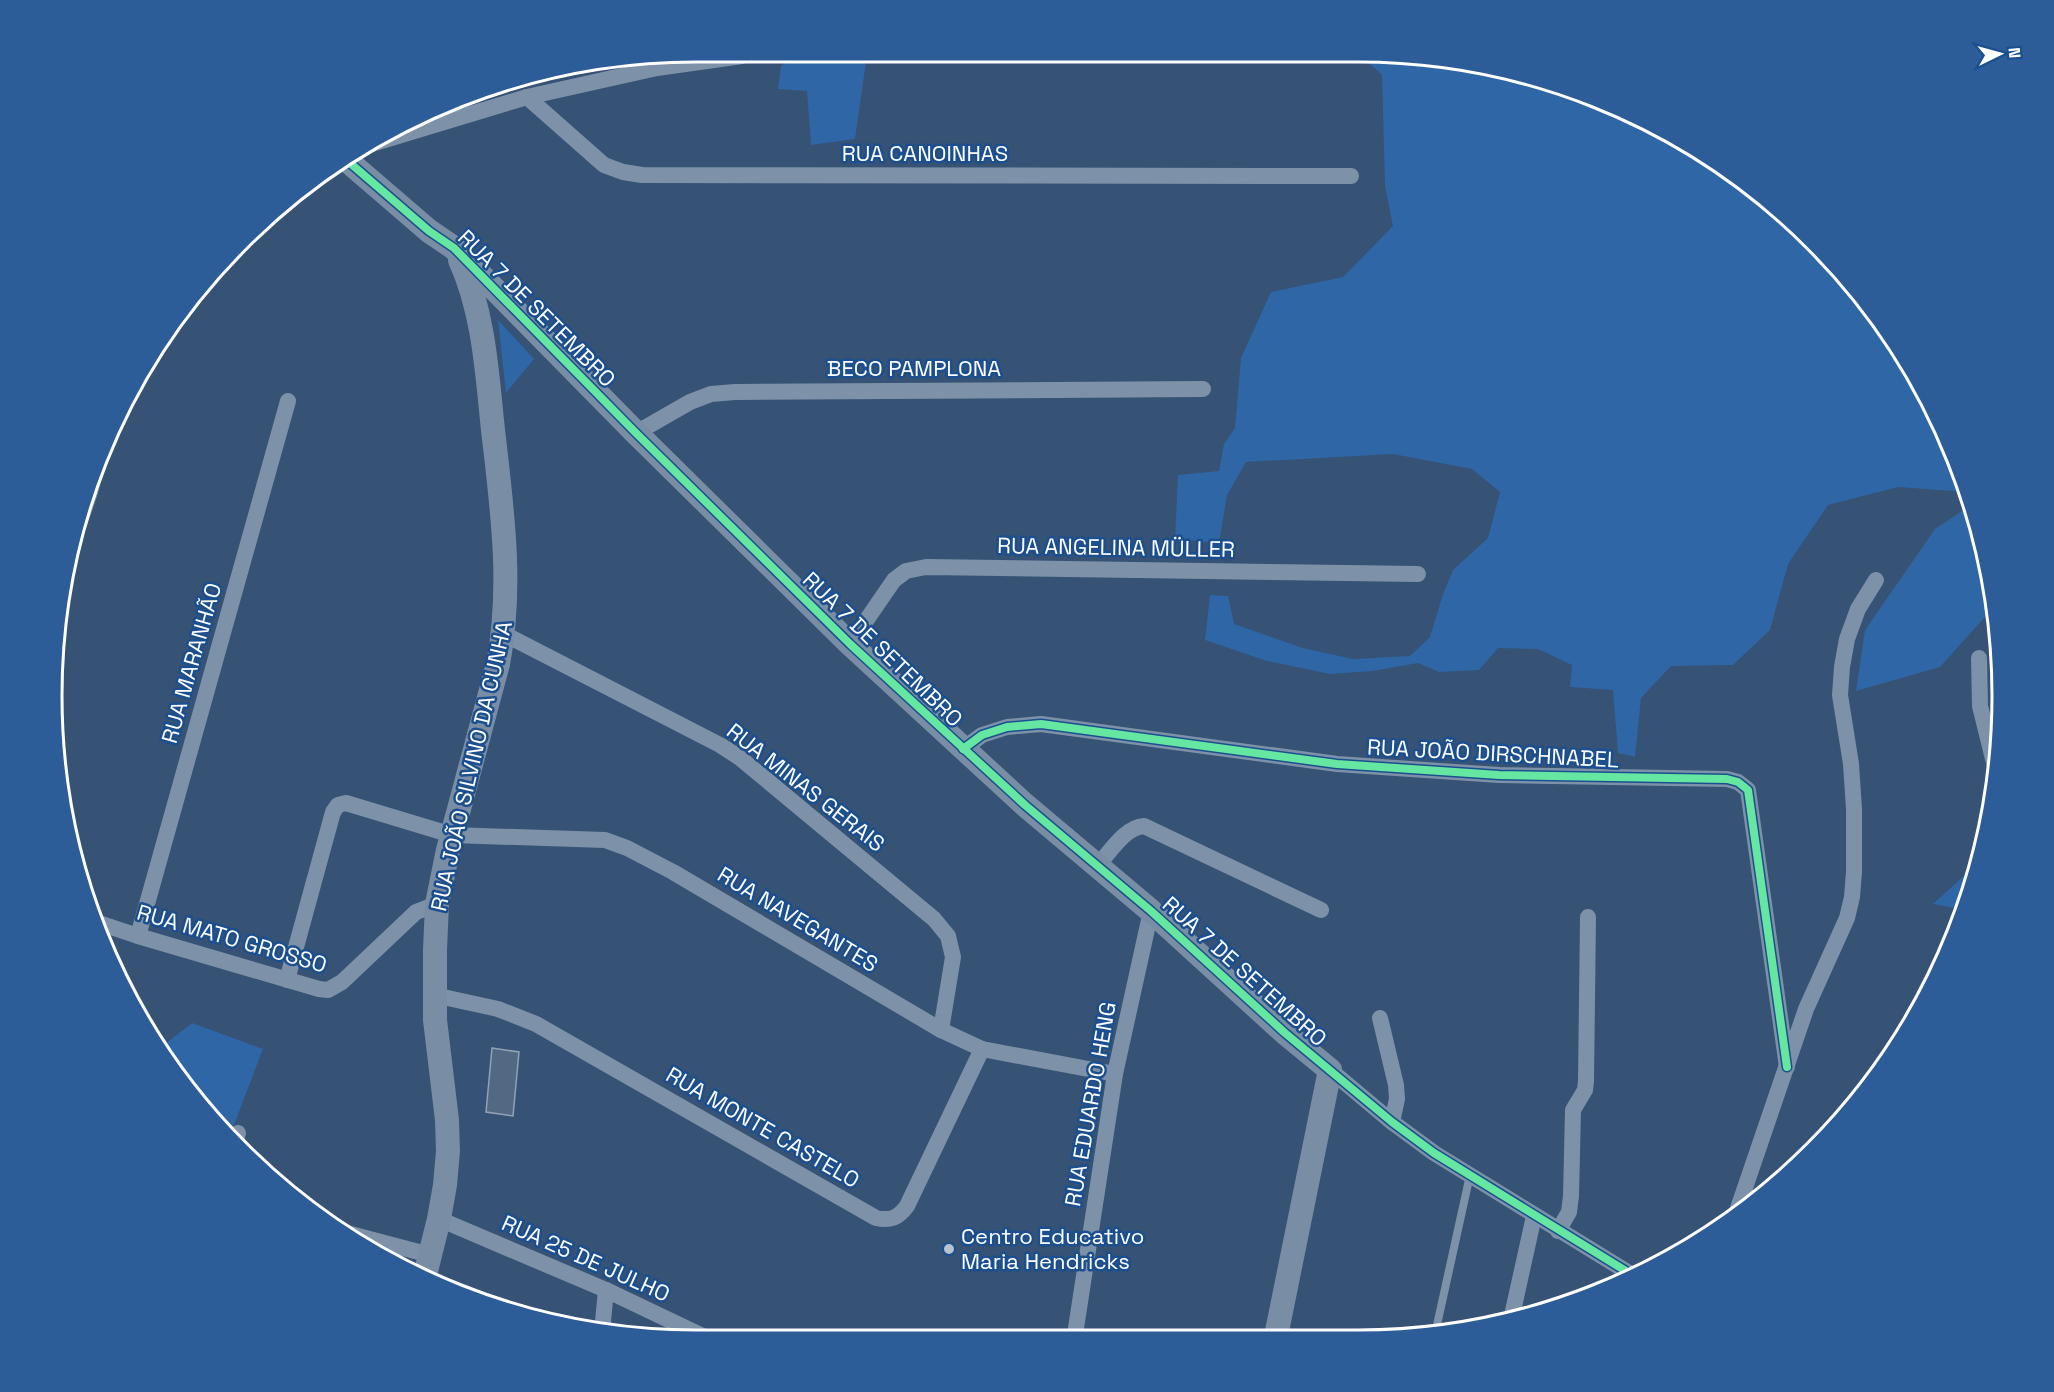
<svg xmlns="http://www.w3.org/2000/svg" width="2054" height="1392" viewBox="0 0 2054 1392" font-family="'Space Grotesk',sans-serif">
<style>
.green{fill:#2f66a5}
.building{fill:#526984;stroke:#92a2b6;stroke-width:1.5}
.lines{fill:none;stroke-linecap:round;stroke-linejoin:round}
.lane{stroke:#7d92a8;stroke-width:8}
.street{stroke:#7d92a8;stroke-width:16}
.secondary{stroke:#798da4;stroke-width:24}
.cycleway-casing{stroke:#1b4f8f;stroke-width:11}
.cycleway{stroke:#66e7a1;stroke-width:8}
.poi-dot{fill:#b9c2ce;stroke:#1b4f8f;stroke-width:2}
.labels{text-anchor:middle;stroke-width:5;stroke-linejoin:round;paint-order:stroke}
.street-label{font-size:22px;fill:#fff;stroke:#1b4f8f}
.poi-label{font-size:22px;fill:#fff;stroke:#1b4f8f;text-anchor:start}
.rim{fill:none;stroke:#fff;stroke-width:3}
</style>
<rect width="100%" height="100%" fill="#365274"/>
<g class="green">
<path d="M1356 51 1484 63 1644 118 1717 160 1814 240 1894 337 1954 449 1967 492 1898 487 1828 505 1788 564 1770 630 1733 665 1671 666 1641 698 1635 757 1618 753 1613 690 1570 687 1572 665 1538 649 1498 648 1479 670 1439 672 1418 663 1373 671 1330 674 1267 661 1205 640 1210 595 1228 596 1234 624 1303 648 1353 659 1410 656 1430 637 1443 594 1453 570 1488 538 1500 492 1472 469 1393 454 1246 462 1227 495 1219 543 1175 539 1178 475 1219 471 1224 444 1235 428 1241 358 1271 292 1343 277 1393 226 1385 186 1382 75Z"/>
<path d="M794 55H867L855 139 811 145 807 91 778 89 781 66Z"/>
<path d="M639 56 535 82 528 76 611 57Z"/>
<path d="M498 320 534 359 506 393Z"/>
<path d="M1971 505 1991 570 1994 607 1940 667 1856 691 1865 630 1935 529Z"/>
<path d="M1978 863 1964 910 1933 904Z"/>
<path d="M192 1023 263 1049 229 1138 160 1048Z"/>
</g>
<path class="building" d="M492 1048 519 1052 513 1116 486 1112Z"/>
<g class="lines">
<path class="lane" d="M1437 1325 1470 1175"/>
<g class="street">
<path d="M527 97 604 165 623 172 642 175 1351 176"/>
<path d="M368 145 527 97 657 68 742 56"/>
<path d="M636 433 690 402 711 394 735 392 1203 389"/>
<path d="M69 553 90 492 102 445"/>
<path d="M504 634 720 745 740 758 934 919 948 936 953 957 941 1030"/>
<path d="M850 644 894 580 906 571 926 567 1418 574"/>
<path d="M1979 658 1980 706 1996 771"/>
<path d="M963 749 982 735 1007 727 1041 724 1337 764 1499 775 1727 779 1738 782 1748 790 1787 1067"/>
<path d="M1098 865C1110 852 1125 827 1144 826L1321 910"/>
<path d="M93 921 138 936 319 989 328 990 342 982 416 912 437 904"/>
<path d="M138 936 288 401"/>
<path d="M287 980 333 812 338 805 346 803 452 835 605 840 627 848 673 872 941 1030 982 1049 1115 1074"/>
<path d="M434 995 498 1009 536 1024 876 1218C891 1221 898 1218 907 1206L982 1049"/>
<path d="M1380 1018 1396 1085 1397 1099 1392 1122"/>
<path d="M1330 1070 1392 1122 1434 1153 1634 1276"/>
<path d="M235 1145 238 1133"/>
<path d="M1735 1217 1806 1009 1847 918 1852 897 1854 872V809L1851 764 1840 695 1842 667 1847 639 1858 609 1876 580"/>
<path d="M439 1219 606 1290 713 1341"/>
<path d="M1558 1231 1569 1212 1571 1196 1573 1110 1585 1090 1586 1081 1588 917"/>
<path d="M343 1232 430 1255"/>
<path d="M1511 1320 1534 1216"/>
<path d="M602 1332 606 1290"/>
<path d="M1074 1341 1115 1074 1151 911"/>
</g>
<g class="secondary">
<path d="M343 157 429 231 454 248 636 433 850 644 1025 805 1151 911 1285 1033 1330 1070 1275 1341"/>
<path d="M424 1279 439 1219 445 1185 448 1151 447 1120 435 1020V950L437 904 448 850 498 664C513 586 502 508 493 430 487 373 484 313 460 260"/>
</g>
<defs>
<g id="cycleway">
<path d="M343 157 429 231 454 248 636 433 850 644 1025 805 1151 911 1285 1033 1392 1122 1434 1153 1634 1276"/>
<path d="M963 749 982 735 1007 727 1041 724 1337 764 1499 775 1727 779 1738 782 1748 790 1787 1067"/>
</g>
</defs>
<use href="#cycleway" class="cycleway-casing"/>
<use href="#cycleway" class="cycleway"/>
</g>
<circle class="poi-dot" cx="949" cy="1249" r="6"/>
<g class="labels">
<g class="street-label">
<text x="925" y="161">RUA CANOINHAS</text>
<text transform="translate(537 308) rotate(45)" y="8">RUA 7 DE SETEMBRO</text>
<text x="914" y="376">BECO PAMPLONA</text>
<text transform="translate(1116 547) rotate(1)" y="8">RUA ANGELINA MÜLLER</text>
<text transform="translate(883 649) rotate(44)" y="8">RUA 7 DE SETEMBRO</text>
<text transform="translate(191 663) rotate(-74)" y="8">RUA MARANHÃO</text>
<text transform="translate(1493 753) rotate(3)" y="8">RUA JOÃO DIRSCHNABEL</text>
<text transform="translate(471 766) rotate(-77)" y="8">RUA JOÃO SILVINO DA CUNHA</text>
<text transform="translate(806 787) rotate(38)" y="8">RUA MINAS GERAIS</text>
<text transform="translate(798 919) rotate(31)" y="8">RUA NAVEGANTES</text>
<text transform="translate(232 938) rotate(16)" y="8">RUA MATO GROSSO</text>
<text transform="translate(1245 971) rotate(42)" y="8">RUA 7 DE SETEMBRO</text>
<text transform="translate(1090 1104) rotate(-80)" y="8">RUA EDUARDO HENG</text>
<text transform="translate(763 1127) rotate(30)" y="8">RUA MONTE CASTELO</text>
<text transform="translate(586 1258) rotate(24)" y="8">RUA 25 DE JULHO</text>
</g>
<g class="poi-label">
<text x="961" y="1244">Centro Educativo<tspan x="961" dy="25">Maria Hendricks</tspan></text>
</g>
</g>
<path d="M0 0H2054V1392H0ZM696 62H1358A634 634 0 0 1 1992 696V696A634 634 0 0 1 1358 1330H696A634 634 0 0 1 62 696V696A634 634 0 0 1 696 62Z" fill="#2d5d98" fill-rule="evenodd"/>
<path class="rim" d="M696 62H1358A634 634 0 0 1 1992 696V696A634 634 0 0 1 1358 1330H696A634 634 0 0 1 62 696V696A634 634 0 0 1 696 62Z"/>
<g transform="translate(2000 54) rotate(85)" stroke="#1b4f8f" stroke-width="4.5" paint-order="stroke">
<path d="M0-4.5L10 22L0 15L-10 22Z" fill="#ffffff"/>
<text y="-9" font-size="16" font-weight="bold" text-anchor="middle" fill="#ffffff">N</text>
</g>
</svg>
